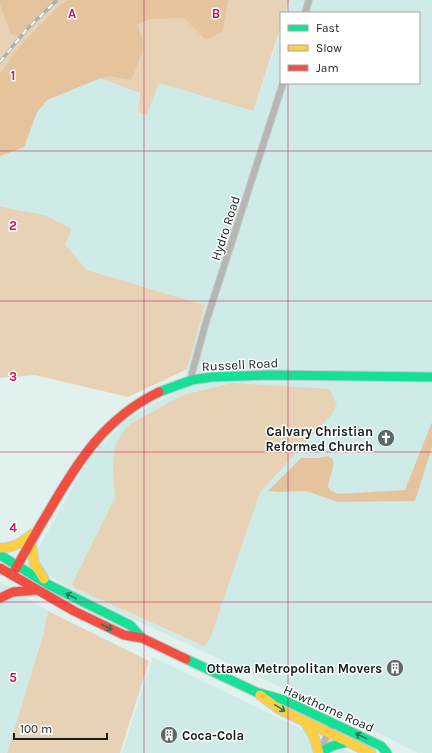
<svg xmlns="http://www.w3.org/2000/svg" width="432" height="753" viewBox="0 0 432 753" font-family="Karla,sans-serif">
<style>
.built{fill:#cfebe7}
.green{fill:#e8d2b5}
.forest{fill:#e5c49d}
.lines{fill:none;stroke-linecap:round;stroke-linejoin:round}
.street-casing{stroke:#c2cecc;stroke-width:8}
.fast-casing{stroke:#c2cecc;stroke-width:11}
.slow-casing{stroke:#c2cecc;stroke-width:11}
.jam-casing{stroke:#c2cecc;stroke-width:11}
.street{stroke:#b6b6b3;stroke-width:6}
.fast{stroke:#16e098;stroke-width:9}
.slow{stroke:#ffcf43;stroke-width:9}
.jam{stroke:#f24e42;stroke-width:9}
.rail-casing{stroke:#aab0ae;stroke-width:3.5}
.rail{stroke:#fff;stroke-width:2;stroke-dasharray:6;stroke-linecap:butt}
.oneway{stroke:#157f5a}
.grid{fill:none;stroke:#c2185b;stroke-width:1;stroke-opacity:0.55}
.labels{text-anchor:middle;stroke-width:3;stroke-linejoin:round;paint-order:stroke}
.street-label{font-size:13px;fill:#141e1d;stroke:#fff}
.poi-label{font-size:13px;font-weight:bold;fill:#141e1d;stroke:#fff;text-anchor:end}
.grid-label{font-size:13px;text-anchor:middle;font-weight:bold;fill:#c2185b;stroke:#fff;stroke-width:3;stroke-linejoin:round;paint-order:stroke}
</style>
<rect width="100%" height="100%" fill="#e1f1ee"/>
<g class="built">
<path d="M291 0H432V753H418L358 723 77 593 43 571 36 552 91 455 131 416 181 390 205 305 87 270 65 245 72 230 0 206V156L24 147 37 112 47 100 101 78 140 93 138 112 147 115 159 83 253 111 281 30V83H419V13H287Z"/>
<path d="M0 582 48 611 43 635 7 753H0Z"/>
<path d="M153 657 351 753H122Z"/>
</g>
<g class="green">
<path d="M0 0H290L285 13H281V26L253 111 159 83 147 115 138 112 140 93 100 78 47 100 37 112 24 147 0 156Z"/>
<path d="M0 206 11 209 45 215 72 229 65 245 87 270 205 305 187 369 128 397 35 375 0 378Z"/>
<path d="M232 383 330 389 337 405 331 415 260 492 210 639 204 646 75 588 72 584 115 498 113 469 115 446 122 433 130 424 183 395Z"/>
<path d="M48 611 149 661 120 753H7L43 635Z"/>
</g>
<g class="forest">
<path d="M0 0H54L17 36 11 34 0 4Z"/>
<path d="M68 0H228L223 31 206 40 184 18 150 19 137 25 142 37 143 51 131 80 109 76 101 78 47 100 37 112 24 147 0 156V74L19 47 58 7Z"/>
<path d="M432 422V447L415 501 338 502 306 491 278 492 268 491 301 458H319L328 456 333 459C335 468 329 476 328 487L331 491 338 494 405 490Z"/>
</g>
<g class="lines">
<defs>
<g id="street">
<path d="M305 13 309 0"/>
<path d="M192 380V373L206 322 283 83"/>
<path d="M319 753 333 723"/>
</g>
<g id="fast">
<path d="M159 392 192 380 212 377 268 375 432 377"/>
<path d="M0 555 47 584 130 625 142 638"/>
<path d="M186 659 256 692 284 700 381 746 387 753"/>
<path d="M320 753 332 746 348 742"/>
</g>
<g id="slow">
<path d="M31 541 34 563 44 579"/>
<path d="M0 548C13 548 22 543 32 534"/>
<path d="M260 695 279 709 371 753"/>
<path d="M306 723 314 737 319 753"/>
</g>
<g id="jam">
<path d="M0 568 74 611 124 635 142 638 186 659"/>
<path d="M12 575C24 554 36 532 49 511 78 461 105 418 159 392"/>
<path d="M0 598 13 592 36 590"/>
</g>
</defs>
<use href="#street" class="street-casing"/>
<use href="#fast" class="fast-casing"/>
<use href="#slow" class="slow-casing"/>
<use href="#jam" class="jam-casing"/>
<use href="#street" class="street"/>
<use href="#fast" class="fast"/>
<use href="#slow" class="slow"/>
<use href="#jam" class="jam"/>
<defs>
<path id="rail" d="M0 62 26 30 57 0"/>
</defs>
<use href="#rail" class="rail-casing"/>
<use href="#rail" class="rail"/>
</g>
<defs><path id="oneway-shaft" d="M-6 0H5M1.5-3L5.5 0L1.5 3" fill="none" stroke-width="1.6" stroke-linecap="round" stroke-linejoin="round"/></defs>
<g class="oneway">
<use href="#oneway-shaft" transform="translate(71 596) rotate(-152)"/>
<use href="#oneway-shaft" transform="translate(107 627) rotate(26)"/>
<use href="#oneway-shaft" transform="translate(280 708) rotate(31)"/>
<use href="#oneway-shaft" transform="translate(361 736) rotate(-154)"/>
</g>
<path class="grid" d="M144 0V753M288 0V13M288 83V753M0 151H432M0 301H432M0 452H432M0 602H432"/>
<defs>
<symbol id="church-disc" viewBox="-11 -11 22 22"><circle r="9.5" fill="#5c6866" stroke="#fff"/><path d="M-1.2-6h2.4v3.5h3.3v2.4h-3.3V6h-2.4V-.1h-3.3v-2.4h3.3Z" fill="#fff"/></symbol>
<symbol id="building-disc" viewBox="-11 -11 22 22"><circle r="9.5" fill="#5c6866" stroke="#fff"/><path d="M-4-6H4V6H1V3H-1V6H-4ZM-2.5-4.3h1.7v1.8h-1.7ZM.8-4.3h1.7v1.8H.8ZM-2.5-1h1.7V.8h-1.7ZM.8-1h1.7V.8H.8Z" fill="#fff"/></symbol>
</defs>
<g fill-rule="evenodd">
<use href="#church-disc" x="376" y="428" width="20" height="20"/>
<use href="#building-disc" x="385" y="658" width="20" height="20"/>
<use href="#building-disc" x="159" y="725" width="20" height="20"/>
</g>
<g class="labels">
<g class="street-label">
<text transform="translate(225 228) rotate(-72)" y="5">Hydro Road</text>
<text transform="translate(240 364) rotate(-3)" y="5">Russell Road</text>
<text transform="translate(329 708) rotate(24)" y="5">Hawthorne Road</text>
</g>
<g class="poi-label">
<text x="373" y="436">Calvary Christian<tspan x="373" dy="15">Reformed Church</tspan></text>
<text x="382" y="673">Ottawa Metropolitan Movers</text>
<text x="182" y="740" text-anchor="start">Coca-Cola</text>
</g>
</g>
<g class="grid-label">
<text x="72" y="18">A</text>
<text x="216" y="18">B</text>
<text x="13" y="80">1</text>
<text x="13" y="230">2</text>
<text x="13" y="381">3</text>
<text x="13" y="532">4</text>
<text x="13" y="682">5</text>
</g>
<rect x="280" y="12" width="140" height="72" fill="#ffffff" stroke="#a1a5a5"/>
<rect x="288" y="25" width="20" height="6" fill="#16e098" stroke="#a1a5a5"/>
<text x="316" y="32" font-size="12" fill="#141e1d">Fast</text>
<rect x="288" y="45" width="20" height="6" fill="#ffcf43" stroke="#a1a5a5"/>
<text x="316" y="52" font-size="12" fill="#141e1d">Slow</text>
<rect x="288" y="65" width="20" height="6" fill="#f24e42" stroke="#a1a5a5"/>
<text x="316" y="72" font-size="12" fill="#141e1d">Jam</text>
<path d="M14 733v6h93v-6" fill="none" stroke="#141e1d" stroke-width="2"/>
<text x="20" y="733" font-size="12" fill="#141e1d" stroke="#ffffff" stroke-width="3" paint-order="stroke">100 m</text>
</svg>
